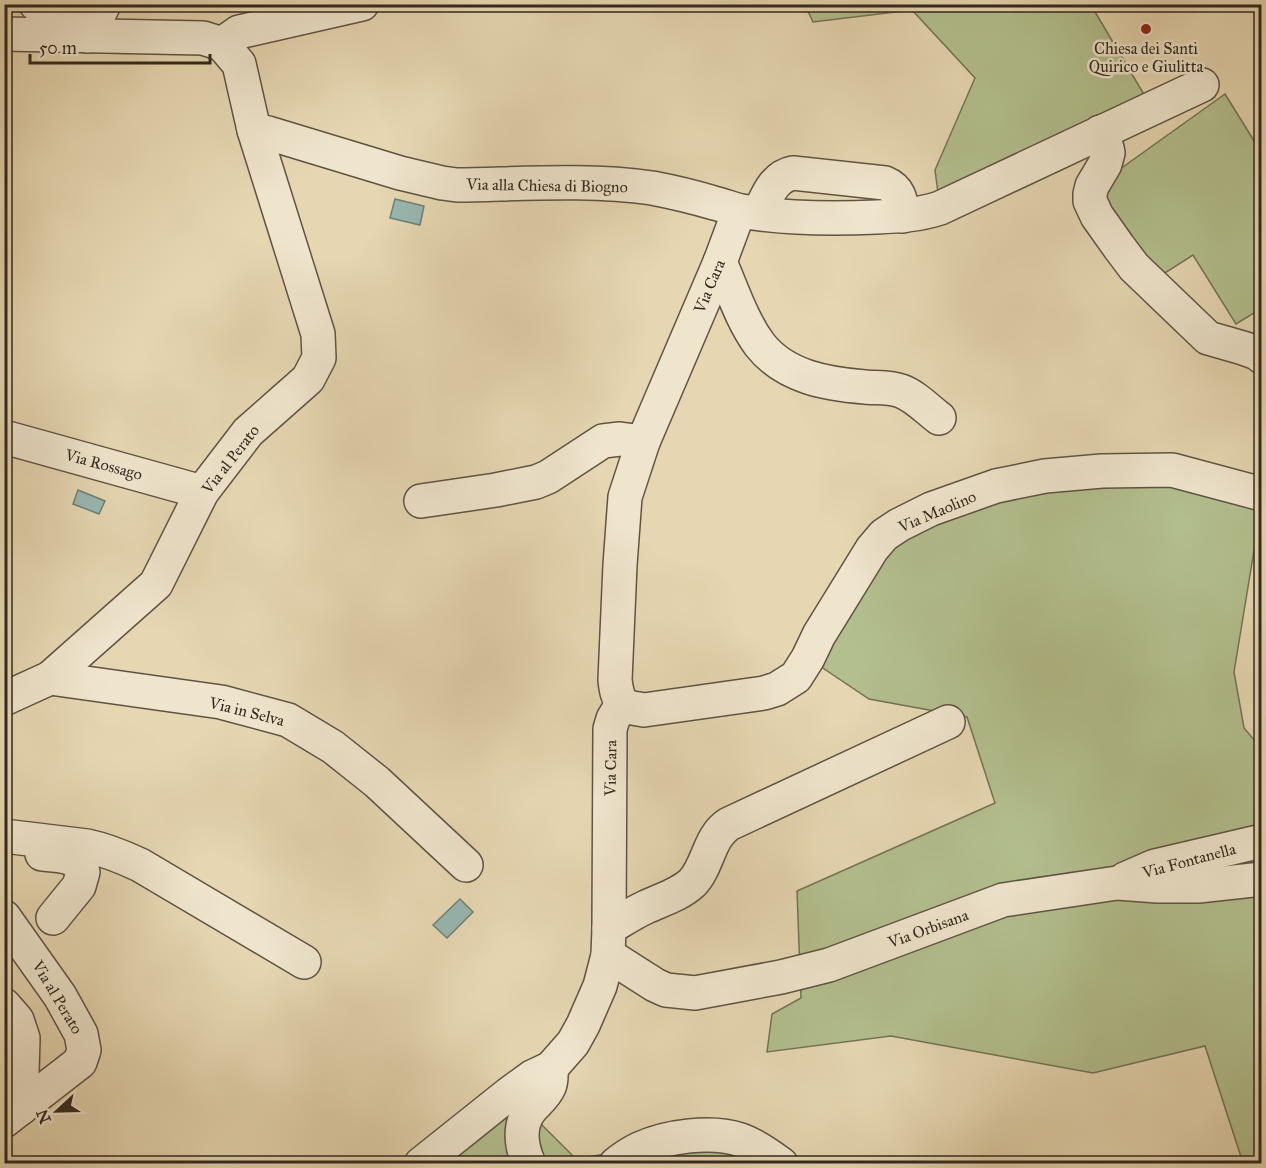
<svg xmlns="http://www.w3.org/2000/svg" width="1266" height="1168" viewBox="0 0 1266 1168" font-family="'IM FELL Great Primer',serif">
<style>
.green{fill:#b3bf8e;stroke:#727456;stroke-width:1.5}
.water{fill:#98b8b3;stroke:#6f7f78;stroke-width:1.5}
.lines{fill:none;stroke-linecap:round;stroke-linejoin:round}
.minor-casing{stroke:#5f5444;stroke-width:36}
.minor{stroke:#efe5cd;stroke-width:33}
.poi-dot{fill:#8f2418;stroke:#efe5cd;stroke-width:2}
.labels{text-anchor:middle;stroke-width:5;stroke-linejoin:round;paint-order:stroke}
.poi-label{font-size:16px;fill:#32291f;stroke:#efe5cd}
.street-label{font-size:16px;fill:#32291f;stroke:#efe5cd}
</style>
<rect width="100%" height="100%" fill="#e6d7b2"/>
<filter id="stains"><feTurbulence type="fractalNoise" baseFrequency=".00333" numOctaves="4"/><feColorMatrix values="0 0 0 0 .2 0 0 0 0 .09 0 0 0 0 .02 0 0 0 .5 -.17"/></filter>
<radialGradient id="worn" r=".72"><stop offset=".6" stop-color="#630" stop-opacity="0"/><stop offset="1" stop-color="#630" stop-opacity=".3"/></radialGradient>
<g class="green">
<path d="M805 5H1091L1152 108 940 208 935 170 975 78 912 10 813 22Z"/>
<path d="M1225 94 1261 152V317L1257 311 1236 324 1193 255 1154 280 1100 193 1109 177Z"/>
<path d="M1172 470 1261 508 1234 672 1244 728 1261 748V1163H1243L1205 1046 1093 1073 891 1036 767 1052 772 1014 801 998 797 891 995 803 967 717 869 699 808 658 872 549 931 509Z"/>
<path d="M510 1093 576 1159 640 1148 671 1139 781 1164H421Z"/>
</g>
<g class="water">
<path d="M395 199 424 206 420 225 390 218Z"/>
<path d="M78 490 105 501 99 514 73 504Z"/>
<path d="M460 899 473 912 447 938 433 925Z"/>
</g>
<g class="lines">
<defs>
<g id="minor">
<path d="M36 4 88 36 104 4"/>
<path d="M4 34 203 38 222 44"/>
<path d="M222 44 239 64 254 130 268 133 400 173 442 183 457 185C522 184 588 179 652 188 673 192 694 197 714 203 723 205 732 209 741 211 785 219 831 219 877 217 898 216 919 215 940 208L1202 85"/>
<path d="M222 44 239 32 362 4"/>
<path d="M1100 132 1107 148 1108 153 1105 164 1092 186 1090 194V201L1097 216 1119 247 1134 267 1208 338 1243 348 1257 353 1262 357"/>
<path d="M759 213C767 197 773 177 793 173L885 183C900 189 901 201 903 216"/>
<path d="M720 262C732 289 742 321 760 345 785 377 827 384 865 387 876 388 891 387 901 391 915 396 927 409 939 418"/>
<path d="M4 437 202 492"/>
<path d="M421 501 496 490 536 482 548 477 603 441 620 439 643 442"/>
<path d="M50 678 221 702 288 720 333 747 377 782 466 865"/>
<path d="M4 699 50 678 156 584 202 492 248 432 308 379 319 358 318 334 254 130"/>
<path d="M622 704 627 707 644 710 764 693 777 689 796 677 808 658 819 635 872 549 884 535 899 525 931 509 996 486 1045 476 1102 471 1172 470 1262 494"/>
<path d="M4 836 87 846C106 850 123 857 140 865L304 962"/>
<path d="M42 854C58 856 77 854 83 872L79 886 53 918"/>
<path d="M1125 879 1155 866 1262 841"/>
<path d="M4 917 60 996 81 1034 84 1050 80 1062 4 1121"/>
<path d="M609 928C621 921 633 913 646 907 661 900 679 895 692 883 708 867 709 836 729 824L948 722"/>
<path d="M608 955 655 985 666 990 695 993 781 977 829 965 1003 900 1117 883 1158 886H1198L1262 879"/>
<path d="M4 1005 17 1020 23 1038 21 1108"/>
<path d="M421 1164 510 1093 532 1077 551 1068 573 1043 583 1025 600 986 608 955 609 928 610 729 613 719 622 704C617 696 616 689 615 680L620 565 625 497 643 442 720 262 739 211"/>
<path d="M529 1164C521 1146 518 1125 531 1109 537 1102 545 1096 549 1087 552 1081 551 1074 551 1068"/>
<path d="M616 1164C623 1158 631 1153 639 1149 667 1136 712 1130 741 1140 755 1145 769 1155 781 1164"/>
</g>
</defs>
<use href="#minor" class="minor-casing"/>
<use href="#minor" class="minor"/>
</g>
<circle class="poi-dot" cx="1146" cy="29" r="6"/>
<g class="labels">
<g class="poi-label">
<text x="1146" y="54">Chiesa dei Santi<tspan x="1146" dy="18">Quirico e Giulitta</tspan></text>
</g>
<g class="street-label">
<text transform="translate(547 185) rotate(1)" y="6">Via alla Chiesa di Biogno</text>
<text transform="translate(709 286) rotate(-67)" y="6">Via Cara</text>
<text transform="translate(230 459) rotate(-52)" y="6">Via al Perato</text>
<text transform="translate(104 464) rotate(15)" y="6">Via Rossago</text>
<text transform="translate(937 511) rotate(-23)" y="6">Via Maolino</text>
<text transform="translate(247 711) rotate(14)" y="6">Via in Selva</text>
<text transform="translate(610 768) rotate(-89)" y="6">Via Cara</text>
<text transform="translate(1189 860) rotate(-15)" y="6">Via Fontanella</text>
<text transform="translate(928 928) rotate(-20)" y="6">Via Orbisana</text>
<text transform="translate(58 997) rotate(59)" y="6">Via al Perato</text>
</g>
</g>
<rect width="1266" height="1168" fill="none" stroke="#e6d7b2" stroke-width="24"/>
<rect x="6" y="6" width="1254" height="1156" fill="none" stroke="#32291f" stroke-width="3"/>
<rect x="12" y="12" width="1242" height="1144" fill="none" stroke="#32291f" stroke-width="1.5"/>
<g transform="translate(57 1111) rotate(248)" stroke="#efe5cd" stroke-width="4.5" paint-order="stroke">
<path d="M0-4.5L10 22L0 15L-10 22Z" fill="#32291f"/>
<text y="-9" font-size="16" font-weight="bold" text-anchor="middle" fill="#32291f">N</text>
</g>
<path d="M30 54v9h180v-9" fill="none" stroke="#32291f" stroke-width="3"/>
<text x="39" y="54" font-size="18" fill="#32291f" stroke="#efe5cd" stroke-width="4.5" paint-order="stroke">50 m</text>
<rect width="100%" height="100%" filter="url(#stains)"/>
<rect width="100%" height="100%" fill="url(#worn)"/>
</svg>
